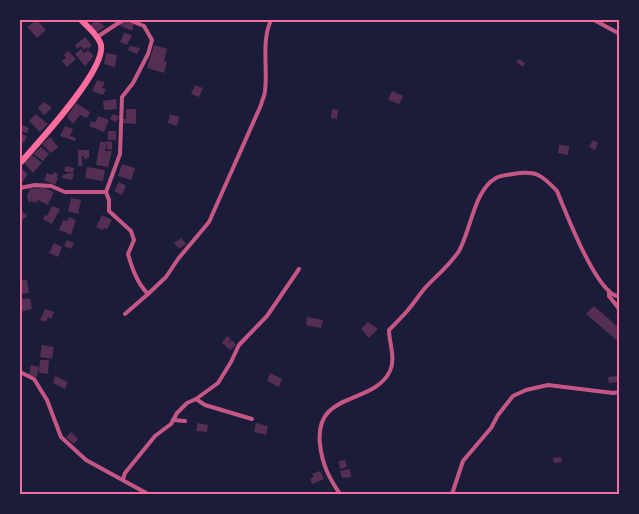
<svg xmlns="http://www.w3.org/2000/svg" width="639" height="514" viewBox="0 0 639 514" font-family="'Open Sans',sans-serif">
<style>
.building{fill:#542f53}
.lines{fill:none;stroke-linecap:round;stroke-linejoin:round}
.minor{stroke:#c65784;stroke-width:4}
.secondary{stroke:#ff6b9d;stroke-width:6}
.neatline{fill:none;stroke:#ff6b9d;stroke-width:2}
</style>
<rect width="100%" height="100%" fill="#1b1b3a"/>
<g class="building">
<path d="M37 20 46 30 37 38 27 27Z"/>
<path d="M97 20 105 27 96 33 90 25Z"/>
<path d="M122 20 134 24 132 31 119 25Z"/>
<path d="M124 33 132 35 127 45 120 42Z"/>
<path d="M85 37 92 45 88 49 87 47 84 50 81 46 77 49 75 45Z"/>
<path d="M154 45 167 49 164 61 167 62 164 73 147 68Z"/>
<path d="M130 46 140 48 137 54 128 50Z"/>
<path d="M81 49 84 53 88 50 94 56 85 66 75 54Z"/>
<path d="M68 51 76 59 67 67 62 61 66 58 64 55Z"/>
<path d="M106 53 117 55 115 67 104 64Z"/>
<path d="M519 59 525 63 523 67 516 62Z"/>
<path d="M97 80 105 82 102 88 106 89 103 95 92 91Z"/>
<path d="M195 85 203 88 199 97 191 94Z"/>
<path d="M392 91 403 96 399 104 388 100Z"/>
<path d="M116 99 117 109 104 110 103 101Z"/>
<path d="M44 102 52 108 44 115 38 108Z"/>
<path d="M76 103 90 112 87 118 80 115 73 124 67 117Z"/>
<path d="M126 109H136V124L123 123V119H126Z"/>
<path d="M332 109 338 110 337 119 331 118Z"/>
<path d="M36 114 48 124 40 132 29 121Z"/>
<path d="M113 114 119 116 116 122 110 119Z"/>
<path d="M170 114 179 117 177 126 168 123Z"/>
<path d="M98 116 109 120 104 132 89 126 91 121 95 123Z"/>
<path d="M20 124 29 128 27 133 20 131Z"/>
<path d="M65 126 73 129 70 136 76 138 75 141 60 136Z"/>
<rect x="108" y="131" width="8" height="9"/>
<path d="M20 133 27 136 24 143 20 140Z"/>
<path d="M50 137 58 147 51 153 42 144Z"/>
<path d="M593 140 598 143 595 150 589 147Z"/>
<path d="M107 141 112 142V150L107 149Z"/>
<path d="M100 142H107L105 151H112L108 167 96 165Z"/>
<path d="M559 145 569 146 568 155 558 153Z"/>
<path d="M41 147 49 154 43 161 33 154Z"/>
<path d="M78 150H89V158L84 159V156H82V166H78Z"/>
<path d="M32 155 42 163 33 173 24 163Z"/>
<path d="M122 164 135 168 131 180 118 176Z"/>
<path d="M66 166 74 168 73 173 64 171Z"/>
<path d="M87 167 105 170 103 181 85 178Z"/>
<path d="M21 168 28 174 21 184H20Z"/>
<path d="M54 172 58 174 57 177 58 178 55 185 44 180 47 173 52 175Z"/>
<path d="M67 173 74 174 72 180 62 178 63 174 66 175Z"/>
<path d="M119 182 126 186 122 195 114 191Z"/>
<path d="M35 187 39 189 40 187 43 188V187L54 192 48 205 38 200 36 203 31 201 30 202 28 201 27 196 30 188 34 189Z"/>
<path d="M71 198 81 200 78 214 68 211Z"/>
<path d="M52 206 60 209 52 224 43 219 45 215 47 216Z"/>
<path d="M20 211 21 213 23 212 27 216 20 222Z"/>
<path d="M102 215 112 220 107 229 104 228 102 230 96 227Z"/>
<path d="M69 217 76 220 71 235 59 230 63 220 67 221Z"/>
<path d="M181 238 186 244 179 249 174 243Z"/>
<path d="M67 240 74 243 71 249 64 246Z"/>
<path d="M54 243 62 247 58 257 49 253Z"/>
<path d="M20 280H27L29 293 20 294Z"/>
<path d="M30 298 32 309 20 312V304L22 303V299Z"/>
<path d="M594 306 620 329V343L586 314Z"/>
<path d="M45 309 54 312 51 319 48 317 46 322 40 320Z"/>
<path d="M307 317 323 320 321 328 306 325Z"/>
<path d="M368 322 378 329 369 338 361 329Z"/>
<path d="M227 336 231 339 226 346 222 343Z"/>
<path d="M232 340 236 345 230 350 225 346Z"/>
<path d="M42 345 54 347 52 359 40 357Z"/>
<path d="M40 360H49L48 374 39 373Z"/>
<path d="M31 365 39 367 37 377 29 375Z"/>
<path d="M270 373 282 379 279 387 267 381Z"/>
<path d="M55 376 68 382 65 389 53 383Z"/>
<path d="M617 376 618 382 609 383 608 377Z"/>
<path d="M198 423 208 425 207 432 196 431Z"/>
<path d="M256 423 268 426 266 435 254 432Z"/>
<path d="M71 432 78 439 74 444 66 437Z"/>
<path d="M561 457 562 462 554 463 553 458Z"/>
<path d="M345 460 347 467 340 469 339 461Z"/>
<path d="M350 469 351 477 342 478 340 471Z"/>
<path d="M320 471 324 479 312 484 310 479 314 477 312 474Z"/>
</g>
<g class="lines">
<g class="minor">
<path d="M594 20 620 34"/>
<path d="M97 37 123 20"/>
<path d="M20 188 35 185 51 186 65 192H106L120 154 122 97 133 83 148 54 152 40 144 26 129 20"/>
<path d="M106 192 109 200V211L131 231 134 240 128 254C132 268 137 283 148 294L125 314"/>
<path d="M609 291V296L620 310"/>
<path d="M148 294 166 277 178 259 209 222 261 105C262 100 265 95 265 91 268 68 261 42 271 20"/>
<path d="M20 372 34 379 47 400 61 437 86 460 148 494"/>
<path d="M196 399 218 383 231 362 239 345 267 316 299 269"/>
<path d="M173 420 185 421"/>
<path d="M123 479 125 473 155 436 171 424 177 413 187 403 196 399 205 405 252 419"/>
<path d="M340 494C329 478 322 464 320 444 314 390 373 406 390 371 396 358 389 343 389 330 395 324 402 317 408 310 414 303 419 295 425 288 437 275 449 266 459 251 471 230 474 190 496 178 501 175 508 175 513 174 536 170 542 175 557 191 567 216 591 277 611 293 613 295 617 296 620 297"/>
<path d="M452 494 463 461 491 428 498 415 513 396 526 390 548 385 613 393 620 392"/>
</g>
<path class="secondary" d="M20 163C38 143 106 70 101 45 99 36 87 26 81 20"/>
</g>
<rect width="639" height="514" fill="none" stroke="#1b1b3a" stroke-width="42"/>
<rect x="21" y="21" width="597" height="472" class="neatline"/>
</svg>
